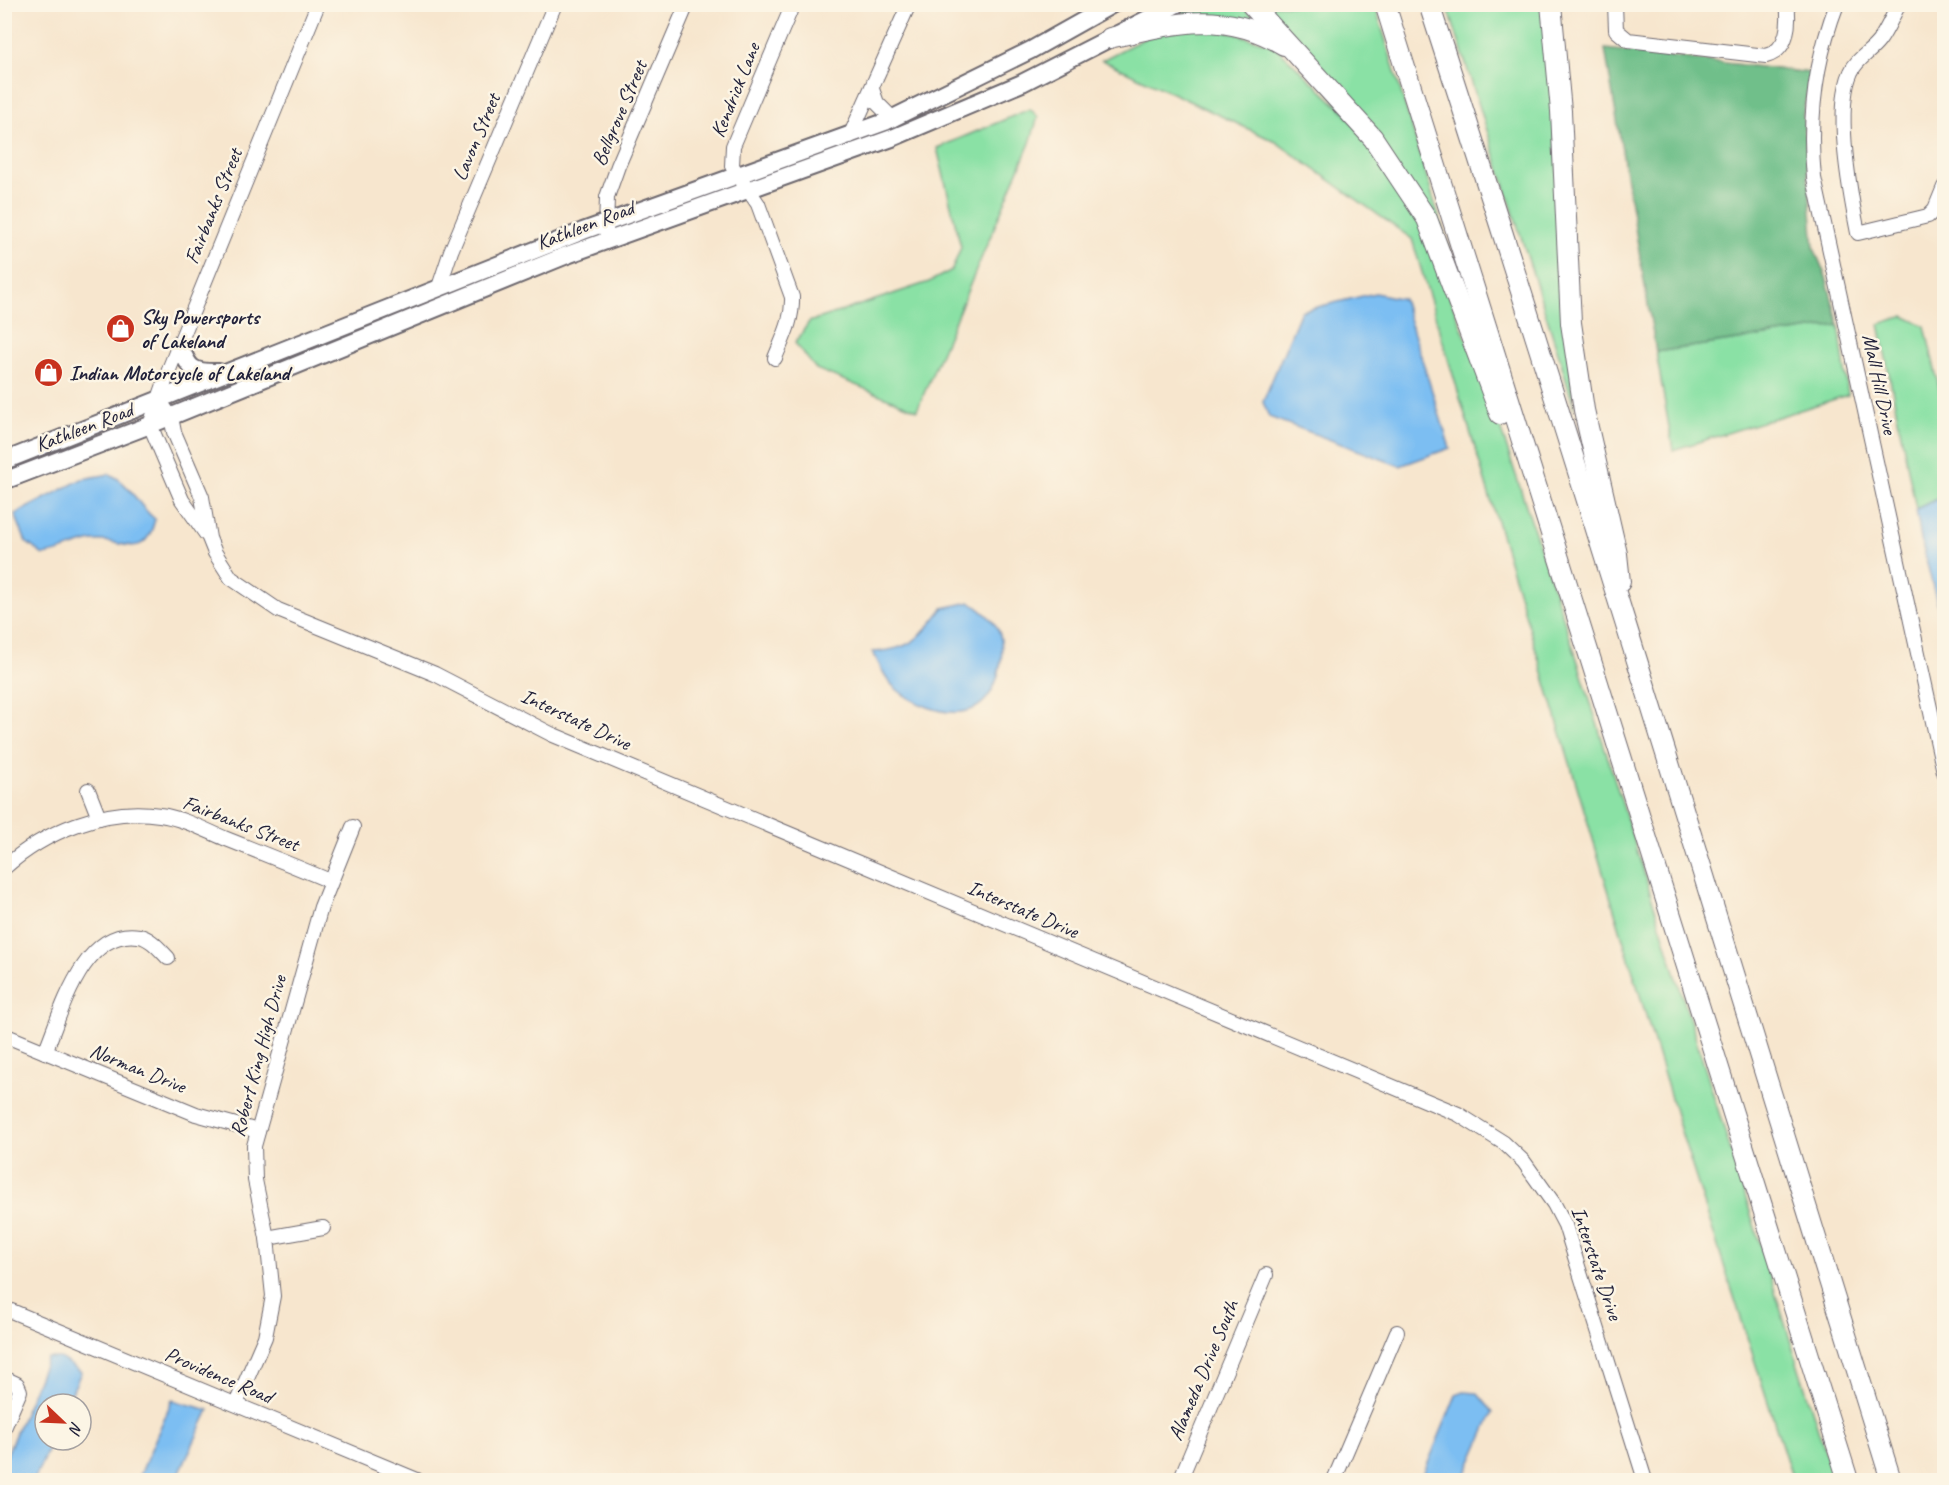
<svg xmlns="http://www.w3.org/2000/svg" width="1949" height="1485" viewBox="0 0 1949 1485" font-family="Caveat,sans-serif">
<style>
.green{fill:#8ae1a5;stroke:#568270;stroke-width:1.5}
.forest{fill:#6fbf8a;stroke:#487062;stroke-width:1.5}
.water{fill:#7cbef2;stroke:#4f7096;stroke-width:1.5}
.lines{fill:none;stroke-linecap:round;stroke-linejoin:round}
.minor-casing{stroke:#6d676e;stroke-width:16}
.major-casing{stroke:#6d676e;stroke-width:20}
.highway-casing{stroke:#6d676e;stroke-width:22}
.minor{stroke:#fff;stroke-width:14}
.major{stroke:#fff;stroke-width:16}
.highway{stroke:#fff;stroke-width:20}
.labels{text-anchor:middle;stroke-width:5;stroke-linejoin:round;paint-order:stroke}
.street-label{font-size:21px;fill:#22223b;stroke:#fcf5e5}
.poi-label{font-size:21px;font-weight:bold;fill:#22223b;stroke:#fcf5e5;text-anchor:start}
</style>
<rect width="100%" height="100%" fill="#fcf5e5"/>
<filter id="ink" filterUnits="userSpaceOnUse"><feTurbulence type="fractalNoise" baseFrequency=".0167" numOctaves="2"/><feDisplacementMap in="SourceGraphic" scale="12" xChannelSelector="R" yChannelSelector="G"/><feConvolveMatrix kernelMatrix="1 2 1 2 8 2 1 2 1" color-interpolation-filters="sRGB"/></filter>
<filter id="wash" filterUnits="userSpaceOnUse"><feTurbulence type="fractalNoise" baseFrequency=".008" numOctaves="4" result="noise"/><feDisplacementMap in="SourceGraphic" scale="24" xChannelSelector="R" yChannelSelector="G"/><feGaussianBlur stdDeviation="1.35" result="paint"/><feColorMatrix in="noise" values="0 0 0 0 0 0 0 0 0 0 0 0 0 0 0 0 0 1.4 0 .05"/><feComposite in="paint" operator="in"/></filter>
<g filter="url(#wash)">
<rect width="100%" height="100%" fill="#f7e6ce"/>
<g class="green">
<path d="M1194 5H1242L1259 22 1178 13Z"/>
<path d="M1261 5H1375L1456 274 1435 227Z"/>
<path d="M1447 5H1546L1574 409 1561 362Z"/>
<path d="M1201 24 1274 45 1346 114 1415 211 1491 400 1576 656 1834 1480H1793L1683 1138 1412 239 1276 142 1102 60 1147 37Z"/>
<path d="M1030 109 1038 117 1030 143 917 410 816 369 795 343 809 322 929 282 952 270 961 247 937 148Z"/>
<path d="M1904 316 1925 326 1944 409V496L1916 509 1879 324Z"/>
<path d="M1839 325 1848 395 1673 450 1656 352Z"/>
</g>
<path class="forest" d="M1605 49 1811 73 1803 114 1814 248 1826 277 1839 325 1656 352Z"/>
<g class="water">
<path d="M1375 293 1403 299 1450 448 1400 466 1269 417 1263 402 1301 311Z"/>
<path d="M110 474C132 485 136 504 155 519 144 567 118 534 88 542 72 546 60 553 43 555L26 542 15 514 82 479Z"/>
<path d="M1944 496V631L1921 539 1916 509Z"/>
<path d="M970 602C981 610 997 621 1000 635 1006 659 996 702 970 710 946 718 911 703 894 687 884 677 879 664 873 652 913 649 920 638 943 608Z"/>
<path d="M47 1358H60L81 1372 67 1404H45V1440H52L34 1480H5V1459Z"/>
<path d="M1464 1392 1477 1393 1493 1412 1463 1480H1421L1456 1395Z"/>
<path d="M172 1400 209 1410 176 1480H138Z"/>
</g>
</g>
<g filter="url(#ink)">
<g class="lines">
<defs>
<g id="minor">
<path d="M1615 4 1616 30 1628 40 1766 56C1788 50 1790 24 1787 4"/>
<path d="M1837 4C1815 61 1808 118 1814 178L1944 772"/>
<path d="M1899 4C1892 17 1887 30 1879 41 1870 53 1857 58 1851 72 1834 109 1850 193 1858 233L1928 216 1935 209 1944 187"/>
<path d="M872 89 877 103 893 119"/>
<path d="M850 136 909 4"/>
<path d="M606 232 607 197 618 166 687 4"/>
<path d="M439 287 451 251 555 4"/>
<path d="M775 358C783 338 793 320 792 297L758 204 732 166 733 146 793 4"/>
<path d="M159 400 171 417 174 432 202 497 209 538 215 553 231 578 278 610 435 674 551 734 1458 1114 1504 1143 1524 1162 1554 1204 1565 1225 1645 1480"/>
<path d="M206 534 182 500 150 425 170 367 318 4"/>
<path d="M88 790 99 818"/>
<path d="M4 868C44 832 105 806 160 815 182 818 203 829 224 838 259 852 295 866 330 881"/>
<path d="M4 1035 196 1114 258 1131"/>
<path d="M45 1052C61 1014 83 927 139 936 151 938 160 950 168 958"/>
<path d="M267 1238 323 1228"/>
<path d="M4 1308 417 1480"/>
<path d="M4 1378 17 1384 20 1391 4 1428"/>
<path d="M236 1404 265 1337 273 1296 267 1238 255 1180 254 1146 321 907 353 827"/>
<path d="M1180 1480 1266 1275"/>
<path d="M1334 1480 1397 1332"/>
</g>
<g id="major">
<path d="M179 344C189 368 191 373 219 372"/>
<path d="M4 461 583 231 885 122 1031 50 1113 4"/>
<path d="M4 481 150 425 567 255 892 138 1022 83 1177 4"/>
</g>
<g id="highway">
<path d="M1251 4 1373 138 1427 219 1500 414"/>
<path d="M1385 4 1848 1480"/>
<path d="M1429 4C1588 495 1738 988 1891 1480"/>
<path d="M1551 4 1561 111 1571 323 1584 410 1617 554 1620 582"/>
<path d="M1110 38C1174 23 1224 9 1284 45"/>
</g>
</defs>
<use href="#minor" class="minor-casing"/>
<use href="#major" class="major-casing"/>
<use href="#highway" class="highway-casing"/>
<use href="#minor" class="minor"/>
<use href="#major" class="major"/>
<use href="#highway" class="highway"/>
</g>
</g>
<defs>
<symbol id="shop-disc" viewBox="-11 -11 22 22"><circle r="9.5" fill="#c8321e" stroke="#fcf5e5"/><path d="M-5-2.5h2.3a2.7 3.5 0 0 1 5.4 0H5L5.5 6h-11ZM-1.5-2.5h3a1.5 2.3 0 0 0-3 0Z" fill="#fff"/></symbol>
</defs>
<g fill-rule="evenodd">
<use href="#shop-disc" x="104" y="312" width="33" height="33"/>
<use href="#shop-disc" x="32" y="356" width="33" height="33"/>
</g>
<g class="labels">
<g class="street-label">
<text transform="translate(735 90) rotate(-68)" y="7">Kendrick Lane</text>
<text transform="translate(619 113) rotate(-67)" y="7">Bellgrove Street</text>
<text transform="translate(476 137) rotate(-67)" y="7">Lavon Street</text>
<text transform="translate(213 206) rotate(-68)" y="7">Fairbanks Street</text>
<text transform="translate(585 225) rotate(-21)" y="7">Kathleen Road</text>
<text transform="translate(1880 384) rotate(78)" y="7">Mall Hill Drive</text>
<text transform="translate(84 427) rotate(-21)" y="7">Kathleen Road</text>
<text transform="translate(576 719) rotate(25)" y="7">Interstate Drive</text>
<text transform="translate(241 823) rotate(21)" y="7">Fairbanks Street</text>
<text transform="translate(1023 909) rotate(23)" y="7">Interstate Drive</text>
<text transform="translate(258 1056) rotate(-75)" y="7">Robert King High Drive</text>
<text transform="translate(138 1068) rotate(22)" y="7">Norman Drive</text>
<text transform="translate(1597 1263) rotate(71)" y="7">Interstate Drive</text>
<text transform="translate(1203 1370) rotate(-67)" y="7">Alameda Drive South</text>
<text transform="translate(219 1375) rotate(23)" y="7">Providence Road</text>
</g>
<g class="poi-label">
<text x="141" y="324">Sky Powersports<tspan x="141" dy="24">of Lakeland</tspan></text>
<text x="69" y="380">Indian Motorcycle of Lakeland</text>
</g>
</g>
<rect width="1949" height="1485" fill="none" stroke="#fcf5e5" stroke-width="24"/>
<g transform="translate(63 1422) rotate(113)"><circle r="28" fill="#fcf5e5" stroke="#a5a1a1" stroke-width="1.5"/>
<path d="M0-4.5L10 22L0 15L-10 22Z" fill="#c8321e"/>
<text y="-9" font-size="16" font-weight="bold" text-anchor="middle" fill="#22223b">N</text>
</g>
</svg>
